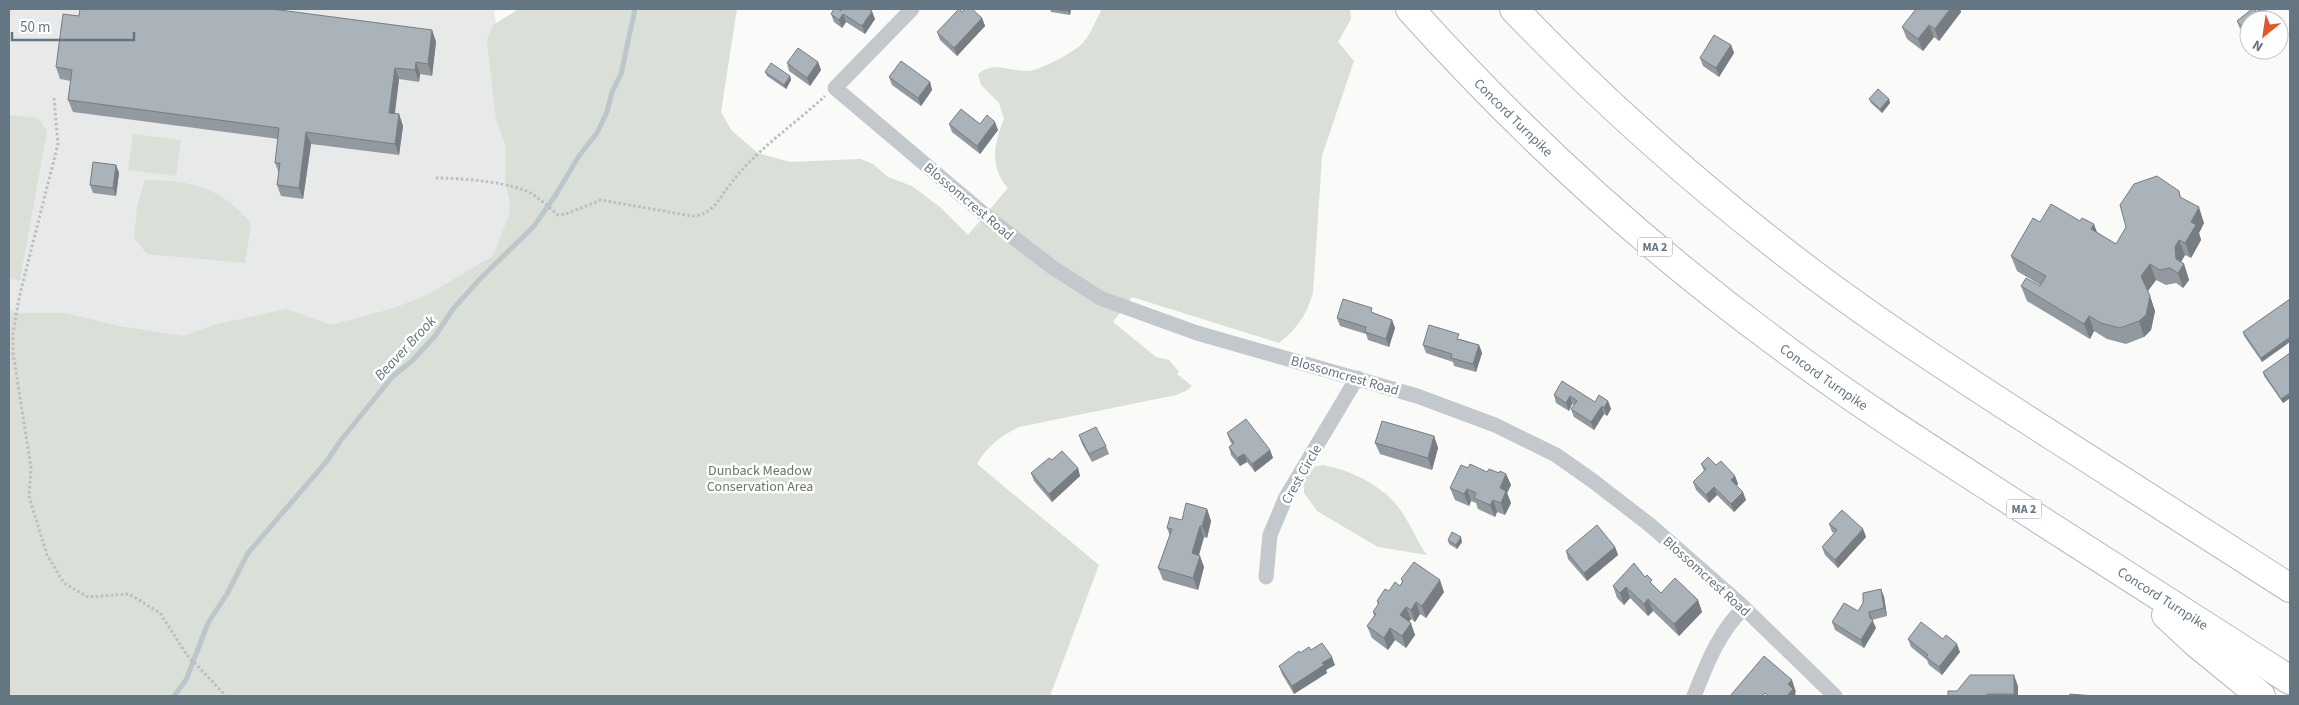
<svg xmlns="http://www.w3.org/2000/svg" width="2299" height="705" viewBox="0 0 2299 705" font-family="'Source Sans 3',sans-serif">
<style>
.built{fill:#e8e9e9}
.green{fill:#dadfd7}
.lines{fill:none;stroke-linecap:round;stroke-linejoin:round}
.stream{stroke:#bbc7cb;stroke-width:5}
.highway-casing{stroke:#b4b9bd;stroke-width:30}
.path{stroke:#bbbfc2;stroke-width:3;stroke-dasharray:2.5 2.5;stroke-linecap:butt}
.street{stroke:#c3c8cc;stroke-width:15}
.highway{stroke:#fff;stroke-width:28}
.wall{fill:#929a9f}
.shaded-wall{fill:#777d82}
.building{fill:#aab3b9;stroke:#777d82}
.labels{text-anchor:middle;stroke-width:5;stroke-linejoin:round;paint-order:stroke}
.shield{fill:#fff;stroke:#939fa8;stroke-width:1}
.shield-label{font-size:12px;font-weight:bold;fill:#657683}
.street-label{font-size:14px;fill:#657683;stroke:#fff}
.park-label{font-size:14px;fill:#687a64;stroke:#fff}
.water-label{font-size:15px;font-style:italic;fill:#60757c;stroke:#fff}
</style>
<rect width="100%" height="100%" fill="#fafaf8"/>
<path class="built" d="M9 9H494L515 155 527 403 9 322Z"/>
<g class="green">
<path d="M519 9H737L721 112 732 131 758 153 790 162 861 159 873 164 888 177 912 186 940 207 968 235 1008 188C989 167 994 143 1004 119L999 103 981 85 978 74C995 60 1010 72 1029 71 1041 70 1076 51 1083 43 1091 34 1096 19 1102 9H1350L1351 19 1338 42 1354 61 1322 156 1313 293C1307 314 1297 329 1279 343L1132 297 1113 322 1156 357 1169 360 1179 372 1177 374 1192 386 1186 391 1176 395 1019 427C1001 436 987 446 977 464L1099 565 1050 696H9V309L18 313H65L119 326 184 336 213 325 287 309 331 325 394 308 427 295 493 256 509 215 510 203 505 180 506 147 496 120 487 41 493 25Z"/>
<path d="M9 115 38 118 47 131 20 280 9 279Z"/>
<path d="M133 134 181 140 176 176 128 170Z"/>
<path d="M145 180C190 180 222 187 251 224L245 263 147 254 134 238 137 207Z"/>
<path d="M1323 465C1350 470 1375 482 1394 502 1408 517 1415 539 1427 555L1378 547 1317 511 1304 493V479L1313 467Z"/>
</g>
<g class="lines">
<path class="stream" d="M174 696 186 680 208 623 227 594 248 553 327 461 341 440 393 376 412 361 435 336 453 309 480 279 534 226 555 196 579 156 597 133 607 112 612 92 621 74 635 9"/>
<defs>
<g id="highway">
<path id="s1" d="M1410 9C1522 134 1646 247 1781 346 1857 403 1938 454 2017 505 2108 563 2199 621 2290 680"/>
<path d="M1514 9C1607 106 1707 194 1813 274 1881 325 1952 371 2023 417 2112 474 2201 531 2290 588"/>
<path d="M2166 615 2196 643 2261 696"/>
</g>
</defs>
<use href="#highway" class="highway-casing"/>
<g class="path">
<path d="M54 98 58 144 19 298 13 334V353L31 467 29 496 47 555 64 583 88 597 129 594 160 613 187 655 226 696"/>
<path d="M436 178C459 178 515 182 534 195 542 201 550 208 558 215L566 214 601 200 692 216C711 216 718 200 729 186 754 151 793 126 825 96"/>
</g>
<g class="street">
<path d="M912 9 835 88 991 220 1052 267 1100 298 1197 333 1417 396 1495 425 1556 455 1593 481 1650 525 1738 602 1835 696"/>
<path d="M1266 577 1270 535 1286 497 1357 378"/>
<path d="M1694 696C1706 666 1719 631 1744 608"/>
</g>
<use href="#highway" class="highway"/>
</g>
<g class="wall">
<path d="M1050 9H1071L1070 15 1051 12Z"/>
<path d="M1960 9 1961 12 1939 41 1934 37 1923 51 1907 39 1902 27Z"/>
<path d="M2256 9H2269L2249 20V40L2240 29 2237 21 2259 14Z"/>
<path d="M841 11 875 19 865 34 846 22 842 28 834 22 831 14Z"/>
<path d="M962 12 982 18 985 26 957 56 940 40 937 32Z"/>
<path d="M432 30 436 42 432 76 420 74 419 82 399 79 395 114H399L403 126 399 155 311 144 303 199 281 196 277 185 279 173 275 163 278 139 73 112 68 100 71 81 60 79 56 67Z"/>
<path d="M1731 45 1734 53 1719 77 1703 66 1700 58Z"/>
<path d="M818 62 821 70 810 86 789 71 787 63Z"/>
<path d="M765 72 790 76 791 80 786 89 767 76Z"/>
<path d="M889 77 930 82 932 90 921 106 892 85Z"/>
<path d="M1869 99H1889L1890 103 1882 113 1871 103Z"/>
<path d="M949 124H980L998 130 980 154 952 132Z"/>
<path d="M116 165 119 173 116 196 93 193 90 185Z"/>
<path d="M2179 191 2181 198 2204 223 2199 233 2201 240 2191 258 2185 255 2181 262 2184 264 2189 280 2183 288 2176 283 2166 285 2156 280 2148 291 2155 311 2151 330 2144 337 2126 344 2107 339 2094 331 2090 339 2027 301 2021 286H2040V285L2017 271 2011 256 2040 222 2097 232 2116 244Z"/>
<path d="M2290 299 2262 362 2244 336 2243 332Z"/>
<path d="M1374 313 1392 320 1395 328 1389 347 1368 340 1366 334 1340 326 1337 318Z"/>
<path d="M1460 339 1479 345 1482 353 1476 372 1454 366 1453 362 1426 353 1423 345Z"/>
<path d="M2290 353V398L2283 403 2264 376 2263 372Z"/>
<path d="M1562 381 1595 402 1608 401 1611 409 1607 416 1604 414 1594 430 1574 417 1571 409 1574 405 1572 404 1569 411 1556 403 1554 395Z"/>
<path d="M1227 433 1270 450 1273 458 1255 472 1247 462 1240 466 1231 455 1229 447 1232 444 1230 441Z"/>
<path d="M1079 435 1106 446 1109 454 1092 462 1082 444Z"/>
<path d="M1434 436 1438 448 1432 470 1380 454 1375 443Z"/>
<path d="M1052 460 1078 468 1080 476 1052 502 1034 481 1031 473Z"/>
<path d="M1701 464 1716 465 1735 476 1738 484 1736 485 1746 500 1734 512 1717 495 1709 503 1696 490 1693 482 1704 471Z"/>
<path d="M1487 472 1506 474 1511 485 1507 493 1511 503 1505 515 1497 512 1495 517 1478 509 1476 503 1471 501 1469 506 1455 500 1450 488Z"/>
<path d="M1207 509 1211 521 1207 538 1204 537 1199 555 1204 567 1198 590 1163 580 1158 568 1170 536 1167 528Z"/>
<path d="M1829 524 1863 529 1866 537 1838 568 1825 555 1822 547 1834 533 1832 532Z"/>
<path d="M1448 540 1462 542 1457 549 1449 544Z"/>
<path d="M1615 547 1618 555 1587 581 1568 559 1566 551Z"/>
<path d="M1645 577 1661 593 1698 600 1702 612 1679 636 1653 611 1648 616 1630 598 1624 605 1617 598 1613 586Z"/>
<path d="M1401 579 1444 592 1426 618 1420 614 1415 622 1411 619 1409 621 1415 635 1406 648 1395 640 1388 650 1372 638 1367 626 1374 616 1373 612 1378 605 1377 601 1389 591 1400 586 1402 582Z"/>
<path d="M1881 589 1884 597 1887 616 1872 620 1876 628 1864 648 1835 630 1832 622 1858 611Z"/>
<path d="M1908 639 1960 652 1942 675 1929 665 1927 660 1911 647Z"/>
<path d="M1311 650 1335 665 1326 670 1327 673 1294 694 1282 674 1279 666Z"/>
<path d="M2018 686V696H1948Z"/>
</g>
<g class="shaded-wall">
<path d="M1068 9H1071L1070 15 1068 11Z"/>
<path d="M1950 9H1960L1961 12 1939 41 1935 29Z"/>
<path d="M872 11 875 19 865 34 862 26Z"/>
<path d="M843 14 846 22 842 28 839 20Z"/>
<path d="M982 18 985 26 957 56 954 48Z"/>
<path d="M1929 25 1934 37 1923 51 1918 39Z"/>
<path d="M432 30 436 42 432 76 428 64Z"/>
<path d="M1731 45 1734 53 1719 77 1716 68Z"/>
<path d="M416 62 420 74 419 82 415 70Z"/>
<path d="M818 62 821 70 810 86 807 78Z"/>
<path d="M395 68 399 79 393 125 389 113Z"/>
<path d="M790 76 791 80 786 89 784 85Z"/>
<path d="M930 82 932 90 921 106 918 98Z"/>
<path d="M1889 99 1890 103 1882 113 1880 109Z"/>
<path d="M399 114 403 126 399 155 395 144Z"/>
<path d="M995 122 998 130 980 154 977 146Z"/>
<path d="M306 132 311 144 303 199 299 188Z"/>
<path d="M116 165 119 173 116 196 113 188Z"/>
<path d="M2199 207 2204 223 2199 233 2201 240 2191 258 2185 243 2191 222Z"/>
<path d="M2094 224 2100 240 2091 229Z"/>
<path d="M2179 240 2185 255 2181 262V268L2184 264 2189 280 2183 288 2178 273 2176 259 2175 247Z"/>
<path d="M2150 264 2156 280 2147 292 2141 276Z"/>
<path d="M2150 296 2155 311 2151 330 2144 337 2139 321Z"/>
<path d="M2089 316 2094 331 2090 339 2084 324Z"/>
<path d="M1392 320 1395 328 1389 347 1386 339Z"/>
<path d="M2290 337V342L2262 362 2261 358Z"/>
<path d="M1479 345 1482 353 1476 372 1473 364Z"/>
<path d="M2290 393V398L2283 403 2281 399Z"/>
<path d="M1570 396 1572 404 1569 411 1566 403Z"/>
<path d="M1608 401 1611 409 1607 416 1604 408Z"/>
<path d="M1602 406 1604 414 1594 430 1591 422Z"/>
<path d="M1434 436 1438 448 1432 470 1428 458Z"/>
<path d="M1270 450 1273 458 1255 472 1252 464Z"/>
<path d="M1244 454 1247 462 1240 466 1237 458Z"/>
<path d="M1078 468 1080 476 1052 502 1049 494Z"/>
<path d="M1506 474 1511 485 1507 493 1511 503 1505 515 1501 503 1500 488Z"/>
<path d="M1735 476 1738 484 1734 488 1731 480Z"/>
<path d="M1714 487 1717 495 1709 503 1706 495Z"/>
<path d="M1467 489 1471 501 1469 506 1464 494Z"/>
<path d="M1743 492 1746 500 1734 512 1731 504Z"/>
<path d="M1493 500 1497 512 1495 517 1490 505Z"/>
<path d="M1207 509 1211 521 1207 538 1202 526Z"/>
<path d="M1200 526 1204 537 1196 565 1192 553Z"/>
<path d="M1863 529 1866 537 1838 568 1835 560Z"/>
<path d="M1461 537 1462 542 1457 549 1456 545Z"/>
<path d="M1615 547 1618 555 1587 581 1584 573Z"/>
<path d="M1200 556 1204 567 1198 590 1193 578Z"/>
<path d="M1440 580 1444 592 1426 618 1422 606Z"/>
<path d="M1626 587 1630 598 1624 605 1620 593Z"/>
<path d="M1881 589 1884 597 1887 616 1884 608Z"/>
<path d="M1648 599 1653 611 1648 616 1644 604Z"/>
<path d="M1698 600 1702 612 1679 636 1674 624Z"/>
<path d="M1416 602 1420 614 1415 622 1411 610Z"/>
<path d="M1406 607 1411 619 1405 627 1400 615Z"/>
<path d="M1869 612 1876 628 1864 648 1861 640 1870 618Z"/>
<path d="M1411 623 1415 635 1406 648 1402 636Z"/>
<path d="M1390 628 1395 640 1388 650 1384 638Z"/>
<path d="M1957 644 1960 652 1942 675 1939 667Z"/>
<path d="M1332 657 1335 665 1326 670 1327 673 1294 694 1292 686 1322 663Z"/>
<path d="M2014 675 2018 686V696H2014Z"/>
<path d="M1792 680 1796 692 1795 693 1796 696H1787L1788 684Z"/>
</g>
<g class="building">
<path d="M80 9H272L432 30 428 64 416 62 415 70 395 68 389 113 399 114 395 144 306 132 299 188 277 185 280 163H275L279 128 68 100 72 70 56 67 63 14 79 16Z"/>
<path d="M834 9H838L841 11 842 9H869L872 11 862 26 843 14 839 20 831 14Z"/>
<path d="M959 9 962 12 965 9H972L982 18 954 48 937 32Z"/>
<path d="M1053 9H1068V11Z"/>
<path d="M1916 9H1950L1935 29 1929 25 1918 39 1902 27Z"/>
<path d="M2252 9H2254L2264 20H2249V36L2237 21Z"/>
<path d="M1714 35 1731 45 1716 68 1700 58Z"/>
<path d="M798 48 818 62 807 78 787 63Z"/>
<path d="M901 61 930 82 918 98 889 77Z"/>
<path d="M771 63 790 76 784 85 765 72Z"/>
<path d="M1878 89 1889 99 1880 109 1869 99Z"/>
<path d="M961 109 980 124 987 115 995 122 977 146 949 124Z"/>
<path d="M93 162 116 165 113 188 90 185Z"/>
<path d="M2157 176 2179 191 2180 197 2199 207 2191 222 2196 225 2185 243 2179 240 2175 247 2176 259 2184 264 2178 273 2170 268 2160 270 2150 264 2141 276 2150 296 2146 315 2139 321 2120 328 2101 323 2089 316 2084 324 2021 286 2026 278 2040 286 2046 276 2011 256 2033 218 2040 222 2051 204 2080 221 2082 218 2094 224 2091 229 2116 244 2126 227 2120 205 2134 184Z"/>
<path d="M1343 299 1372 308 1371 312 1392 320 1386 339 1365 332 1366 327 1337 318Z"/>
<path d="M2290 299V337L2261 358 2243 332Z"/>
<path d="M1429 325 1459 334 1457 339 1479 345 1473 364 1451 358 1452 354 1423 345Z"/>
<path d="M2290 353V393L2281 399 2263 372Z"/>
<path d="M1562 381 1595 402 1599 395 1608 401 1604 408 1602 406 1591 422 1571 409 1577 401 1570 396 1566 403 1554 395Z"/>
<path d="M1246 419 1270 450 1252 464 1244 454 1237 458 1229 447 1234 443 1227 433Z"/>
<path d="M1382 421 1434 436 1428 458 1375 443Z"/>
<path d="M1096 427 1106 446 1089 454 1079 435Z"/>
<path d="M1062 451 1078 468 1049 494 1031 473 1049 458 1052 460Z"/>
<path d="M1708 457 1716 465 1721 461 1735 476 1731 480 1743 492 1731 504 1714 487 1706 495 1693 482 1706 469 1701 464Z"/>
<path d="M1470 464 1487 472 1489 469 1499 473 1500 471 1506 474 1500 488 1506 491 1501 503 1493 500 1490 505 1474 498 1476 493 1467 489 1464 494 1450 488 1461 465 1468 468Z"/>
<path d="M1186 503 1207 509 1202 526H1200L1192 553 1200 556 1193 578 1158 568 1172 529 1167 528 1170 517 1182 520Z"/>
<path d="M1842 510 1863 529 1835 560 1822 547 1837 530 1829 524Z"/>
<path d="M1597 525 1615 547 1584 573 1566 551Z"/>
<path d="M1452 532 1461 537 1456 545 1448 540Z"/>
<path d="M1414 562 1440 580 1422 606 1416 602 1411 610 1406 607 1400 615 1411 623 1402 636 1390 628 1384 638 1367 626 1376 614 1373 612 1379 603 1377 601 1385 589 1389 591 1395 582 1400 586 1403 581 1401 579Z"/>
<path d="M1634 563 1645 577 1647 575 1652 580 1650 582 1661 593 1675 578 1698 600 1674 624 1648 599 1644 604 1626 587 1620 593 1613 586Z"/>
<path d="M1881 589 1884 608 1869 612 1870 618 1873 620 1861 640 1832 622 1844 603 1858 611 1863 603V593Z"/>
<path d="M1921 622 1943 639 1946 635 1957 644 1939 667 1926 657 1928 655 1908 639Z"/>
<path d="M1322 643 1332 657 1322 663 1324 665 1292 686 1279 666 1299 651 1300 653 1309 647 1311 650Z"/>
<path d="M1764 656 1792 680 1788 684 1793 689 1787 696H1768L1765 693 1762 696H1730Z"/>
<path d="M1970 675H2014V694H1987V696H1948V691H1957Z"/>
<path d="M2070 694 2094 696H2069Z"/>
</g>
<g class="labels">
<g class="shield">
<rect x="1637.5" y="237.5" width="35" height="19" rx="4"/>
<rect x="2006.5" y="499.5" width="35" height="19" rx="4"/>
</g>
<g class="shield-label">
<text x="1655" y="251">MA 2</text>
<text x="2024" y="513">MA 2</text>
</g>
<g class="street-label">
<text dy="5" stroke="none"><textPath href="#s1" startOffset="150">Concord Turnpike</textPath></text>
<text transform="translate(969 201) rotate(40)" y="5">Blossomcrest Road</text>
<text transform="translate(1345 375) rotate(16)" y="5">Blossomcrest Road</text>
<text dy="5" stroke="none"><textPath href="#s1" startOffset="555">Concord Turnpike</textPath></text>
<text transform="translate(1301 474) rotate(-60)" y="5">Crest Circle</text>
<text transform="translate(1707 576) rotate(42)" y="5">Blossomcrest Road</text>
<text dy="5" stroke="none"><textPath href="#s1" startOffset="960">Concord Turnpike</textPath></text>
</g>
<g class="park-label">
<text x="760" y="475">Dunback Meadow<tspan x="760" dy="16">Conservation Area</tspan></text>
</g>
<g class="water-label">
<text transform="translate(405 348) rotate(-47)" y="5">Beaver Brook</text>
</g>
</g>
<rect width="2299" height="705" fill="none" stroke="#657683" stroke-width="20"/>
<g transform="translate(2264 35) rotate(210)"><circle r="24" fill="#ffffff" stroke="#c1c8cd"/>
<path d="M0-4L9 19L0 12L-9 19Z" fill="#e4572e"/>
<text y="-8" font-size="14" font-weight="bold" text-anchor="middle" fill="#657683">N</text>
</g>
<path d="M12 32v8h122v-8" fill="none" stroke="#657683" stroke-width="2.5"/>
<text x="20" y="32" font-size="15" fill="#657683" stroke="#ffffff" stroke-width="4" paint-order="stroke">50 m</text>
</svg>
